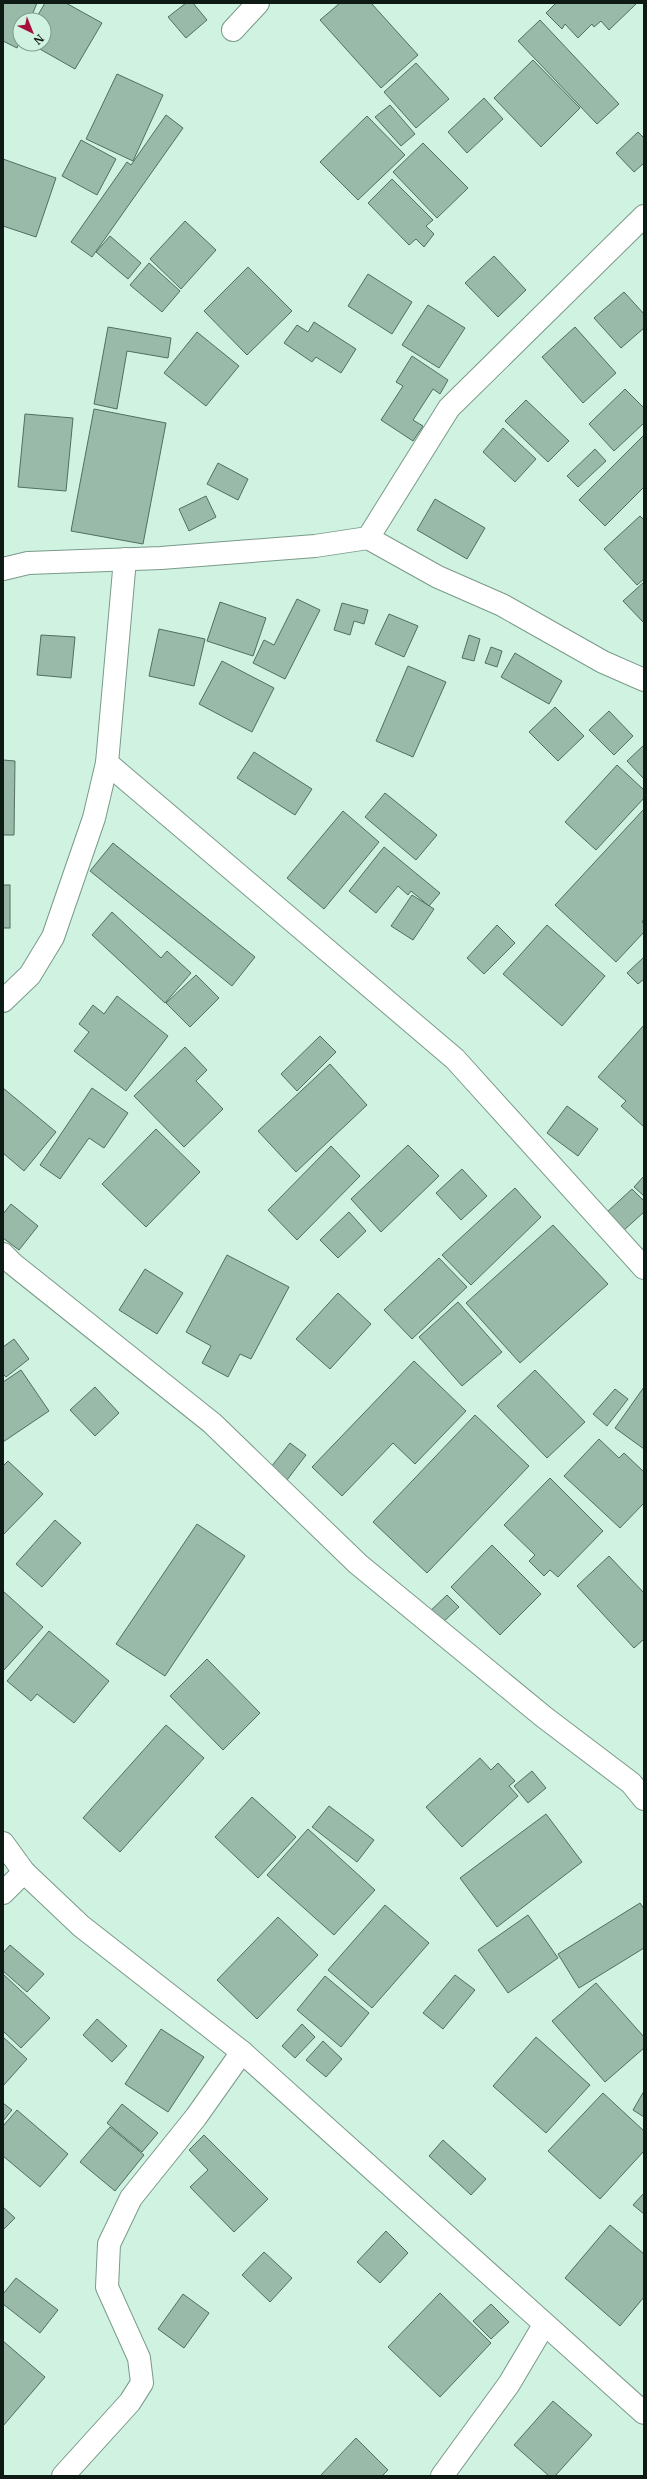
<svg xmlns="http://www.w3.org/2000/svg" width="647" height="2479" viewBox="0 0 647 2479" font-family="Merriweather,serif">
<style>
.building{fill:#99baa9;stroke:#506f60}
.lines{fill:none;stroke-linecap:round;stroke-linejoin:round}
.minor-casing{stroke:#7a9a8a;stroke-width:24}
.minor{stroke:#fff;stroke-width:22}
</style>
<rect width="100%" height="100%" fill="#d0f2e1"/>
<g class="building">
<path d="M3 3H37L30 20H20V41L17 48 3 41Z"/>
<path d="M45 3H66L102 23 75 69 31 44H44V20H35Z"/>
<path d="M186 3H193L207 20 186 38 168 17Z"/>
<path d="M340 3H371L418 55 381 88 320 20Z"/>
<path d="M556 3H637L609 30 601 21 594 27 592 24 578 38 565 24 562 29 546 13Z"/>
<path d="M540 20 619 104 597 124 518 41Z"/>
<path d="M533 60 580 108 541 147 494 98Z"/>
<path d="M416 63 449 99 416 128 384 92Z"/>
<path d="M117 74 163 95 133 161 86 139Z"/>
<path d="M484 98 503 119 467 153 448 132Z"/>
<path d="M390 105 415 134 401 146 375 117Z"/>
<path d="M166 115 183 128 92 257 71 242 127 162 131 165Z"/>
<path d="M367 116 405 155 358 200 320 162Z"/>
<path d="M638 132 644 138V163L634 172 616 153Z"/>
<path d="M81 140 116 159 97 195 62 176Z"/>
<path d="M423 143 468 188 437 218 393 172Z"/>
<path d="M3 159 56 178 36 237 3 226Z"/>
<path d="M392 179 433 220 426 226 434 234 424 247 416 239 409 245 368 203Z"/>
<path d="M185 221 216 250 181 289 150 259Z"/>
<path d="M110 236 141 263 128 279 96 252Z"/>
<path d="M494 256 526 290 498 317 465 283Z"/>
<path d="M149 263 180 291 162 312 130 285Z"/>
<path d="M248 267 292 311 247 355 204 311Z"/>
<path d="M368 274 412 302 392 334 348 306Z"/>
<path d="M624 292 644 314V328L621 348 594 318Z"/>
<path d="M428 305 465 328 439 368 402 345Z"/>
<path d="M314 322 356 349 341 373 316 357 312 362 284 343 297 325 308 332Z"/>
<path d="M108 327 171 338 168 358 127 351 117 409 94 404Z"/>
<path d="M575 327 616 373 583 403 542 357Z"/>
<path d="M197 332 239 366 206 406 164 373Z"/>
<path d="M412 356 448 380 440 394 433 389 413 420 423 426 413 441 381 420 403 386 396 382Z"/>
<path d="M625 389 644 408V423L614 451 589 424Z"/>
<path d="M526 400 569 441 548 462 505 421Z"/>
<path d="M94 409 166 423 143 544 71 531Z"/>
<path d="M25 414 73 418 66 491 18 487Z"/>
<path d="M503 428 536 459 515 482 483 452Z"/>
<path d="M644 435V487L605 526 579 500Z"/>
<path d="M595 449 606 461 578 487 567 476Z"/>
<path d="M218 463 248 479 238 500 207 484Z"/>
<path d="M206 496 216 517 189 531 179 509Z"/>
<path d="M435 499 485 528 467 559 417 530Z"/>
<path d="M640 516 644 520V579L637 585 604 549Z"/>
<path d="M644 582V623L623 601Z"/>
<path d="M297 599 320 610 285 679 253 663 264 640 274 645Z"/>
<path d="M220 602 266 618 253 656 207 641Z"/>
<path d="M342 603 368 610 364 624 354 621 350 635 334 630Z"/>
<path d="M389 614 418 626 404 657 375 644Z"/>
<path d="M159 629 205 639 194 686 149 676Z"/>
<path d="M41 635 75 637 71 678 37 675Z"/>
<path d="M469 635 480 639 474 661 462 658Z"/>
<path d="M491 647 502 651 497 667 485 663Z"/>
<path d="M515 653 562 681 549 704 501 677Z"/>
<path d="M222 661 274 688 252 732 199 704Z"/>
<path d="M408 666 446 682 413 757 376 741Z"/>
<path d="M555 707 584 736 558 761 529 732Z"/>
<path d="M609 711 633 736 614 755 589 730Z"/>
<path d="M644 745V779L627 761Z"/>
<path d="M254 752 312 789 295 815 237 778Z"/>
<path d="M3 760 15 761 14 835H3Z"/>
<path d="M617 765 644 790V798L596 850 565 822Z"/>
<path d="M385 793 437 835 416 860 365 817Z"/>
<path d="M644 809V919L642 922 644 924V932L616 962 555 905Z"/>
<path d="M343 811 379 842 324 909 287 878Z"/>
<path d="M113 843 255 957 232 986 90 871Z"/>
<path d="M384 847 440 893 429 906 411 891 408 895 398 886 376 913 349 891Z"/>
<rect x="3" y="885" width="7" height="43"/>
<path d="M412 895 434 909 413 940 391 926Z"/>
<path d="M112 912 161 958 167 951 191 973 165 1003 92 935Z"/>
<path d="M497 925 515 943 484 974 467 958Z"/>
<path d="M547 925 605 976 562 1026 503 974Z"/>
<path d="M644 957V979L638 984 627 973Z"/>
<path d="M196 975 219 998 190 1027 166 1003Z"/>
<path d="M117 996 168 1036 126 1091 74 1051 89 1032 79 1024 93 1005 104 1014Z"/>
<path d="M644 1025V1127L621 1106 626 1101 598 1077Z"/>
<path d="M320 1036 336 1052 297 1091 281 1074Z"/>
<path d="M185 1047 207 1070 196 1081 223 1109 184 1147 134 1096Z"/>
<path d="M330 1064 367 1105 296 1172 258 1131Z"/>
<path d="M3 1088 56 1132 24 1171 3 1153Z"/>
<path d="M92 1088 128 1113 104 1148 89 1138 60 1179 40 1165Z"/>
<path d="M567 1106 598 1129 578 1156 547 1133Z"/>
<path d="M156 1129 200 1172 146 1227 102 1184Z"/>
<path d="M408 1145 439 1176 381 1232 351 1199Z"/>
<path d="M331 1146 360 1176 297 1240 268 1210Z"/>
<path d="M462 1169 487 1196 461 1220 436 1193Z"/>
<path d="M644 1176V1196L634 1187Z"/>
<path d="M515 1188 541 1217 471 1285 442 1255Z"/>
<path d="M632 1189 644 1201V1212L623 1231 606 1213Z"/>
<path d="M11 1204 38 1226 19 1250 3 1238V1214Z"/>
<path d="M349 1212 366 1231 338 1258 320 1240Z"/>
<path d="M553 1225 608 1284 520 1363 466 1303Z"/>
<path d="M227 1255 289 1287 251 1359 240 1354 228 1377 202 1363 211 1346 186 1332Z"/>
<path d="M439 1258 467 1287 412 1339 384 1310Z"/>
<path d="M145 1269 183 1293 157 1334 119 1310Z"/>
<path d="M338 1293 371 1324 330 1369 296 1339Z"/>
<path d="M458 1302 502 1352 462 1386 419 1337Z"/>
<path d="M14 1339 29 1359 6 1377 3 1374V1347Z"/>
<path d="M414 1361 466 1411 415 1464 393 1443 342 1496 312 1467Z"/>
<path d="M21 1370 49 1411 3 1442V1382Z"/>
<path d="M535 1370 585 1422 547 1458 497 1406Z"/>
<path d="M95 1387 119 1413 95 1436 70 1410Z"/>
<path d="M644 1387V1449L615 1428Z"/>
<path d="M615 1389 628 1399 607 1426 593 1414Z"/>
<path d="M475 1415 529 1466 427 1573 373 1522Z"/>
<path d="M599 1439 619 1458 624 1453 644 1472V1503L620 1528 564 1476Z"/>
<path d="M290 1443 306 1455 287 1480 271 1467Z"/>
<path d="M8 1461 43 1494 3 1535V1466Z"/>
<path d="M550 1478 603 1531 558 1577 550 1570 544 1576 529 1561 535 1555 504 1525Z"/>
<path d="M55 1520 81 1543 42 1587 16 1564Z"/>
<path d="M197 1524 245 1556 165 1676 116 1644Z"/>
<path d="M492 1545 541 1594 500 1635 451 1587Z"/>
<path d="M609 1556 644 1593V1639L634 1648 577 1586Z"/>
<path d="M3 1591 43 1627 4 1670 3 1669Z"/>
<path d="M447 1595 459 1607 438 1627 426 1615Z"/>
<path d="M49 1631 109 1681 74 1723 37 1694 31 1701 7 1681Z"/>
<path d="M207 1659 260 1713 223 1750 170 1696Z"/>
<path d="M166 1725 204 1758 120 1852 83 1818Z"/>
<path d="M480 1758 491 1770 498 1763 515 1781 509 1786 518 1796 462 1847 426 1807Z"/>
<path d="M532 1771 546 1788 528 1803 514 1786Z"/>
<path d="M252 1797 296 1837 258 1878 215 1837Z"/>
<path d="M329 1806 374 1840 357 1862 312 1827Z"/>
<path d="M546 1814 582 1862 497 1927 460 1878Z"/>
<path d="M308 1829 375 1890 334 1935 267 1875Z"/>
<path d="M640 1903 644 1909V1948L579 1988 558 1954Z"/>
<path d="M385 1905 429 1943 372 2008 328 1970Z"/>
<path d="M528 1915 558 1958 508 1993 478 1950Z"/>
<path d="M278 1917 318 1955 257 2019 217 1980Z"/>
<path d="M10 1945 44 1974 27 1992 3 1971V1953Z"/>
<path d="M3 1974 50 2018 21 2048 3 2031Z"/>
<path d="M455 1975 475 1990 443 2029 423 2013Z"/>
<path d="M325 1976 369 2013 341 2047 297 2010Z"/>
<path d="M596 1983 644 2037V2048L605 2082 552 2021Z"/>
<path d="M97 2019 127 2046 112 2062 83 2035Z"/>
<path d="M302 2024 315 2037 295 2058 282 2046Z"/>
<path d="M161 2029 204 2057 168 2112 125 2084Z"/>
<path d="M3 2037 27 2059 3 2086Z"/>
<path d="M536 2037 590 2085 546 2133 493 2086Z"/>
<path d="M323 2041 342 2059 326 2077 306 2060Z"/>
<path d="M644 2091V2117L633 2110Z"/>
<path d="M603 2093 644 2131V2151L600 2199 548 2151Z"/>
<path d="M3 2103 12 2110 3 2121Z"/>
<path d="M122 2104 158 2133 142 2152 107 2123Z"/>
<path d="M17 2110 68 2154 40 2187 3 2156V2126Z"/>
<path d="M110 2127 144 2155 115 2191 80 2162Z"/>
<path d="M204 2135 268 2199 234 2232 190 2187 208 2170 189 2150Z"/>
<path d="M443 2140 486 2179 471 2195 429 2156Z"/>
<path d="M644 2193V2214L633 2205Z"/>
<path d="M3 2207 15 2218 3 2230Z"/>
<path d="M610 2225 644 2254V2297L620 2326 565 2278Z"/>
<path d="M386 2231 408 2253 380 2283 357 2262Z"/>
<path d="M264 2252 292 2278 270 2302 242 2275Z"/>
<path d="M16 2278 58 2310 40 2333 3 2304V2294Z"/>
<path d="M440 2293 491 2343 440 2397 388 2347Z"/>
<path d="M183 2294 209 2313 184 2348 158 2329Z"/>
<path d="M491 2304 509 2322 491 2339 473 2321Z"/>
<path d="M3 2341 45 2377 3 2426Z"/>
<path d="M553 2401 592 2435 555 2476H549L514 2445Z"/>
<path d="M356 2438 388 2470 382 2476H320Z"/>
</g>
<g class="lines">
<defs>
<g id="minor">
<path d="M233 30 258 3"/>
<path d="M368 538 449 408 644 216"/>
<path d="M3 569 28 563 161 558 315 546 368 538 438 577 502 605 603 662 644 680"/>
<path d="M107 763 455 1059 644 1268"/>
<path d="M3 1001 30 975 53 937 94 818 107 763 125 559"/>
<path d="M3 1254 13 1264 212 1423 358 1564 544 1717 631 1783 644 1799"/>
<path d="M3 1843 24 1872 81 1926 242 2052 644 2413"/>
<path d="M3 1893 24 1872"/>
<path d="M63 2476 130 2402 142 2383 139 2358 107 2287 109 2244 131 2198 196 2117 242 2052"/>
<path d="M442 2476 509 2384 544 2325"/>
</g>
</defs>
<use href="#minor" class="minor-casing"/>
<use href="#minor" class="minor"/>
</g>
<rect width="647" height="2479" fill="none" stroke="#0e1a14" stroke-width="8"/>
<g transform="translate(32 32) rotate(137)"><circle r="19" fill="#d0f2e1" stroke="#829c8f"/>
<path d="M0-3L7 15L0 10L-7 15Z" fill="#a70f3c"/>
<text y="-6" font-size="11" font-weight="bold" text-anchor="middle" fill="#0e1a14">N</text>
</g>
</svg>
